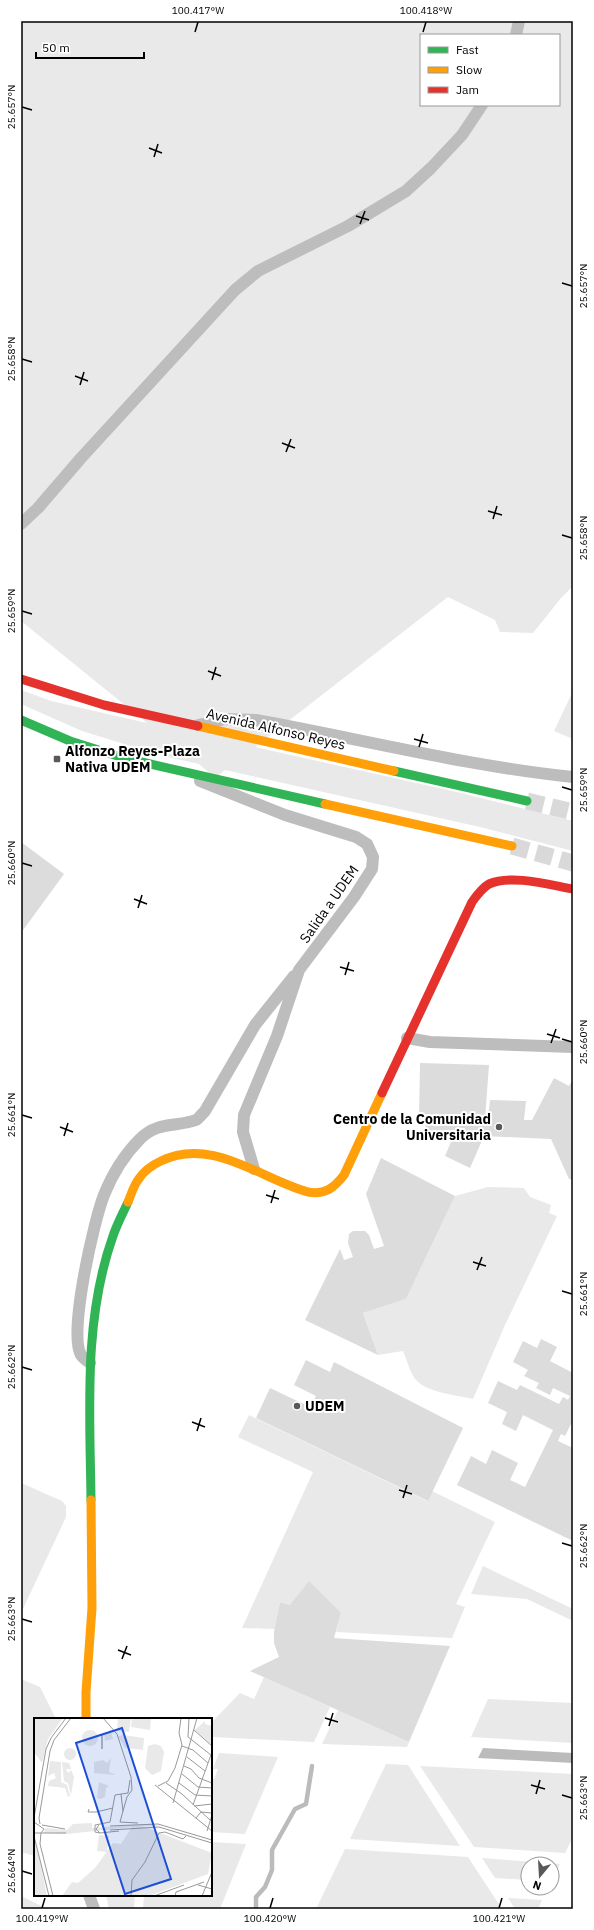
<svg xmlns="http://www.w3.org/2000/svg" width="594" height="1930" viewBox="0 0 594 1930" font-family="'IBM Plex Sans',sans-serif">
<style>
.green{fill:#e9e9e9;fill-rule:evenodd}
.water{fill:#bbb}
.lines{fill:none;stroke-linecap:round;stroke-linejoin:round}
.stream{stroke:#bbb;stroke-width:4.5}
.building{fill:#dcdcdc}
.secondary-tunnel{stroke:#d9d9d9;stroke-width:17;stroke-dasharray:17 8;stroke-linecap:butt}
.street{stroke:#bdbdbd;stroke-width:12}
.fast{stroke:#30b455;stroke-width:9}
.slow{stroke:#ff9f0a;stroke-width:9}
.jam{stroke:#e5322d;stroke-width:9}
.ticks{fill:none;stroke:#000;stroke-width:1.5}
.poi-dot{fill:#595959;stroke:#fff;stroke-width:1.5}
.labels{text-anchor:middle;stroke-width:4;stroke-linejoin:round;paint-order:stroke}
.street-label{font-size:14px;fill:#000;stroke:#fff}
.poi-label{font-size:14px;font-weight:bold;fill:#000;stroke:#fff;text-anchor:start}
.inset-river{fill:none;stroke:#bbb;stroke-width:2}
.inset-road{fill:none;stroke:#999;stroke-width:1}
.view{fill:#1d4ed8;fill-opacity:0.15;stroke:#1d4ed8;stroke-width:2}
.inset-edge{fill:none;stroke:#000;stroke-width:2}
.neatline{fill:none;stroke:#000;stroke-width:1.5}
.ticks-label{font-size:10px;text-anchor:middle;fill:#000}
</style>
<rect width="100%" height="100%" fill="#fff"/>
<g class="green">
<path d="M21 21H573V586L561 598 533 633 500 632 495 620 448 597 255 747 457 792 573 821V851L480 827 225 770 215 778 199 764 163 756 82 731 21 704V690L51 701 147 723 21 621ZM421 35H559V105H421Z"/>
<path d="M573 691V739L554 731Z"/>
<path d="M488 1187 524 1188 530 1197 551 1205 549 1213 557 1216 505 1325 473 1399C457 1395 428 1393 416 1380 411 1375 406 1358 403 1351L378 1355 363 1313 406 1299 455 1196Z"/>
<path d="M249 1415 427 1501 432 1491 495 1522 456 1604 465 1607 452 1638 336 1632 341 1613 290 1605 280 1602 275 1629 242 1628 313 1472 238 1437Z"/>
<path d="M21 1483 62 1501 66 1506V1517L21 1613Z"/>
<path d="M483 1566 573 1609V1621L527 1599 471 1594Z"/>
<path d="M264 1677 330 1707 314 1742 213 1737 211 1743V1723L240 1693 254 1699Z"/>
<path d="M21 1679 40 1687 56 1719H35V1856L21 1852Z"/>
<path d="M488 1699 573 1703V1743L471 1737Z"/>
<path d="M338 1710 409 1742 407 1747 322 1744Z"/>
<path d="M219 1753 278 1757 245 1834 211 1832V1779H214L218 1769H213Z"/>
<path d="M386 1764 408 1765 460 1846 350 1839Z"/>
<path d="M420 1766 573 1774V1837L565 1853 474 1847Z"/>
<path d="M211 1842 246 1844 220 1909H143L144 1895H211Z"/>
<path d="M345 1849 468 1857 502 1909H316Z"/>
<path d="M482 1858 560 1864 552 1880V1864H528V1880L495 1878Z"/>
<path d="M106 1895H135L134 1909H109Z"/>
<path d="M21 1896 48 1909H21Z"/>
<path d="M508 1898 542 1900 538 1909H515Z"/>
</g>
<path class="water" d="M483 1748 573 1753V1763L478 1758Z"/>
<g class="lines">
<path class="stream" d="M256 1909V1897L265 1887 272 1870V1850L295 1809 306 1804 312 1766"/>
</g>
<g class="building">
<path d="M21 842 64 874 21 933Z"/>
<path d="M420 1063 489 1065 485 1119H488L490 1100 526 1101 524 1120H532L554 1078 569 1086 573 1079V1180L569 1179 551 1139 484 1136 470 1168 445 1156 454 1135 425 1133 426 1120H419Z"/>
<path d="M381 1158 455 1196 406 1299 363 1313 378 1355 305 1320 340 1249 344 1260 353 1257 348 1243 349 1234 353 1231H365L369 1235 374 1249 384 1246 366 1194Z"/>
<path d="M541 1339 557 1347 550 1361 573 1373V1420L565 1436 561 1434 558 1441 573 1448V1541L457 1485 471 1456 486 1464 492 1450 518 1463 510 1480 525 1487 553 1430 523 1415 516 1431 502 1424 507 1412 488 1403 498 1381 517 1390 520 1385 559 1404 563 1397 568 1400 570 1396 553 1388 550 1395 536 1388 539 1383 524 1376 528 1370 513 1362 523 1341 537 1348Z"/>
<path d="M306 1360 330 1372 334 1362 463 1428 428 1501 256 1418 270 1388 310 1407 316 1396 294 1385Z"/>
<path d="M309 1581 341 1613 334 1638 450 1646 409 1742 250 1671 279 1657 274 1643V1632L280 1602 290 1605Z"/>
</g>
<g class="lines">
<g class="secondary-tunnel">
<path d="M527 801 573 812"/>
<path d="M512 846 573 863"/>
</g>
<g class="street">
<path d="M516 35 519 21"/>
<path d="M21 524 38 508 81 458 235 290 258 271 348 226 406 191 431 168 462 135 482 105"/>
<path d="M198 725 226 719 256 720C361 739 466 766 573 777"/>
<path d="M200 781 285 815 356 837 367 844 373 857 372 869 354 897 299 970 277 1036 244 1115 243 1132 254 1169"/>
<path d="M407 1038 430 1042 573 1047"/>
<path d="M90 1363C87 1361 83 1358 81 1355 68 1334 94 1220 104 1195 112 1175 125 1154 140 1139 157 1121 178 1127 196 1120 199 1118 202 1114 205 1111L255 1025 294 976"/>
<path d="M89 1895 94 1909"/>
</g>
<g class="fast">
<path d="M21 720 70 741 124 758 325 804"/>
<path d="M394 771 527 801"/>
<path d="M91 1500C90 1412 83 1320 113 1236 117 1224 123 1213 128 1202"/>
</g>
<g class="slow">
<path d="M198 726 394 771"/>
<path d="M325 804 512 846"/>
<path d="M128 1202C131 1195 133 1187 138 1180 143 1172 152 1165 161 1161 211 1136 261 1179 308 1192 325 1195 334 1188 344 1175L382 1093"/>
<path d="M86 1719V1692L92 1608 91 1500"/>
</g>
<g class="jam">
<path d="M21 679 104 705 198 726"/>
<path d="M382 1093 472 902C477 895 482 888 489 884 512 874 550 885 573 889"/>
</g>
</g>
<path class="ticks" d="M195 32 198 22M423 32 426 22M22 107 32 110M149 148 162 153M154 157 158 144M356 216 369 220M360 224 365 211M562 283 572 286M22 359 32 362M75 376 88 381M80 385 84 372M282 443 295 448M286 452 291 439M488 511 502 515M493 519 497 506M562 535 572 538M22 611 32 614M208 671 221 676M212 680 216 667M414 739 428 743M419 747 423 734M562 787 572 790M22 863 32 866M134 899 147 904M138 908 142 895M340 967 354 971M345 975 349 962M547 1034 560 1038M562 1039 572 1042M551 1043 556 1029M22 1115 32 1118M60 1127 73 1132M64 1136 68 1123M266 1195 279 1199M271 1203 275 1190M473 1262 486 1266M477 1270 482 1257M562 1291 572 1294M22 1367 32 1370M192 1422 205 1427M197 1431 201 1418M399 1490 412 1494M403 1498 407 1485M562 1543 572 1546M22 1619 32 1622M118 1650 131 1655M122 1659 127 1646M325 1718 338 1722M329 1726 333 1713M531 1785 545 1789M536 1794 540 1780M562 1795 572 1798M22 1871 32 1874M42 1908 45 1898M270 1908 273 1898M499 1908 502 1898"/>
<g class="poi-dot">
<rect x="53" y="755" width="8" height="8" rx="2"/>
<circle cx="499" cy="1127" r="4"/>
<circle cx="297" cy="1406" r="4"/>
</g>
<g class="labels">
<g class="street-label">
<text transform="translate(276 729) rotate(13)" y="5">Avenida Alfonso Reyes</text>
<text transform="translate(329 904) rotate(-55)" y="5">Salida a UDEM</text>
</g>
<g class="poi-label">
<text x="65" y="756">Alfonzo Reyes-Plaza<tspan x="65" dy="16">Nativa UDEM</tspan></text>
<text x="491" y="1124" text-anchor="end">Centro de la Comunidad<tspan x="491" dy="16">Universitaria</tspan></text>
<text x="305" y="1411">UDEM</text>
</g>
</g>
<g transform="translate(34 1718)">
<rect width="178" height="178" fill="#fff"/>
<path d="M0 0H29L14 21 8 45 0 34ZM84 0H97L95 14 83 13ZM98 0 117 1 116 12 97 9ZM171 3V6L178 8V27L161 12ZM75 10 81 16 77 14 79 21 71 23 70 15 76 14 75 10 66 11ZM48 20a8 8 0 1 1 16 0a8 8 0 1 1-16 0ZM89 17 110 20 109 32 91 30 84 18ZM121 26 127 28 130 34 127 53 118 57 111 50 114 28ZM30 36a6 6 0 1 1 12 0a6 6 0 1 1-12 0ZM77 40 75 54 82 57 60 55V44L69 42 73 45ZM16 43 27 44V64L33 67 36 78 34 79 31 70 14 68 15 63 22 60 20 55 14 58 12 75ZM28 44 35 45 37 51H32L34 55 37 52 40 59 37 77 34 65 30 63ZM65 64 75 68 72 70 71 79 66 81 63 80ZM58 105V110L112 106 129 108H108L178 135 174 156 115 178H28L38 164 44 165 61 150 79 125 87 126 98 109 33 116 10 115 11 110 33 112 39 106ZM65 117 75 118 73 134 63 133ZM0 121 2 123 13 178H0Z" fill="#e9e9e9"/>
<path class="inset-river" d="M68 31V16"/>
<path class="inset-road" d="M69 0 83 16 97 59 98 72 93 79 89 93M155 0 154 19 177 37M160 12 178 28M148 28 159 32 174 45M153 39 171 53M150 48 157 51 165 60 178 65M148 56 164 69 178 70M132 65 148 76 176 102M145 65 161 77 178 78M121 67 178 113M124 68 134 63 141 50 148 27 145 15 147 0M87 76 89 93 86 104 104 105M139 85 163 0M159 87 178 34M160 88 178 86M55 91 54 94H62L79 90M0 100 12 31 17 20 32 0M162 100 167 94 178 95M0 104 10 111 7 115H0M6 106 5 100 16 33 20 22 37 0M8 107 31 111M65 107 62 111 66 115 85 113M76 108 124 106 178 122M76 112 125 109 178 125M173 113 178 97M7 115 6 126 19 178M7 115H32M66 115 61 114V107L76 104 81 77 94 75 96 62M0 118 15 178M164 167 178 171M97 178 98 162 111 144 125 115 131 114 149 121 152 118M120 178 150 167M141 178 142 174 170 164M168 178 178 154"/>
<path class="view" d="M88 10 137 161 91 176 42 25Z"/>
<rect width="178" height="178" class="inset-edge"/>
</g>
<rect width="594" height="1930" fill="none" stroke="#ffffff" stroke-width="44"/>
<rect x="420" y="34" width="140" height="72" fill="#ffffff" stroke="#999999"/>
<rect x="428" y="47" width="20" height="6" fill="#30b455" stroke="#999999"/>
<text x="456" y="54" font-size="12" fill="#000000">Fast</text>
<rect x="428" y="67" width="20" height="6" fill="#ff9f0a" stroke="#999999"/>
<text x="456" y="74" font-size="12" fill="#000000">Slow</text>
<rect x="428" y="87" width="20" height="6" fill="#e5322d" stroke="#999999"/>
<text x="456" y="94" font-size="12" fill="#000000">Jam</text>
<g transform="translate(540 1876) rotate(198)"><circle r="19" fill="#ffffff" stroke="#999999"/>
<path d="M0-3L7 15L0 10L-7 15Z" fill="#595959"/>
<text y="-6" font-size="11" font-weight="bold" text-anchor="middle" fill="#000000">N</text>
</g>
<path d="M36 52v6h108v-6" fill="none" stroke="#000000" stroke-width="2"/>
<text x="42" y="52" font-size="12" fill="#000000" stroke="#ffffff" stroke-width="3" paint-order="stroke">50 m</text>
<rect x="22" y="22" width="550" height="1886" class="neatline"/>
<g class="ticks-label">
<text x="198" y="14">100.417°W</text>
<text x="426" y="14">100.418°W</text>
<text transform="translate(11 107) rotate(-90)" y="4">25.657°N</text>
<text transform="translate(583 286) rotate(-90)" y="4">25.657°N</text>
<text transform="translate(11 359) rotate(-90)" y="4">25.658°N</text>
<text transform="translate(583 538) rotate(-90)" y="4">25.658°N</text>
<text transform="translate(11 611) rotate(-90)" y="4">25.659°N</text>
<text transform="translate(583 790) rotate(-90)" y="4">25.659°N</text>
<text transform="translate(11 863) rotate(-90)" y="4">25.660°N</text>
<text transform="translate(583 1042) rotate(-90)" y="4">25.660°N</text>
<text transform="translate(11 1115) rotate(-90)" y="4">25.661°N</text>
<text transform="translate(583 1294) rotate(-90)" y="4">25.661°N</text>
<text transform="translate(11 1367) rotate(-90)" y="4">25.662°N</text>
<text transform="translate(583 1546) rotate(-90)" y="4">25.662°N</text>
<text transform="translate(11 1619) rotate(-90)" y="4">25.663°N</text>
<text transform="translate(583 1798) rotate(-90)" y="4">25.663°N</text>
<text transform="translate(11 1871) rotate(-90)" y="4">25.664°N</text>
<text x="42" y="1922">100.419°W</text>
<text x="270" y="1922">100.420°W</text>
<text x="499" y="1922">100.421°W</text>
</g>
</svg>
